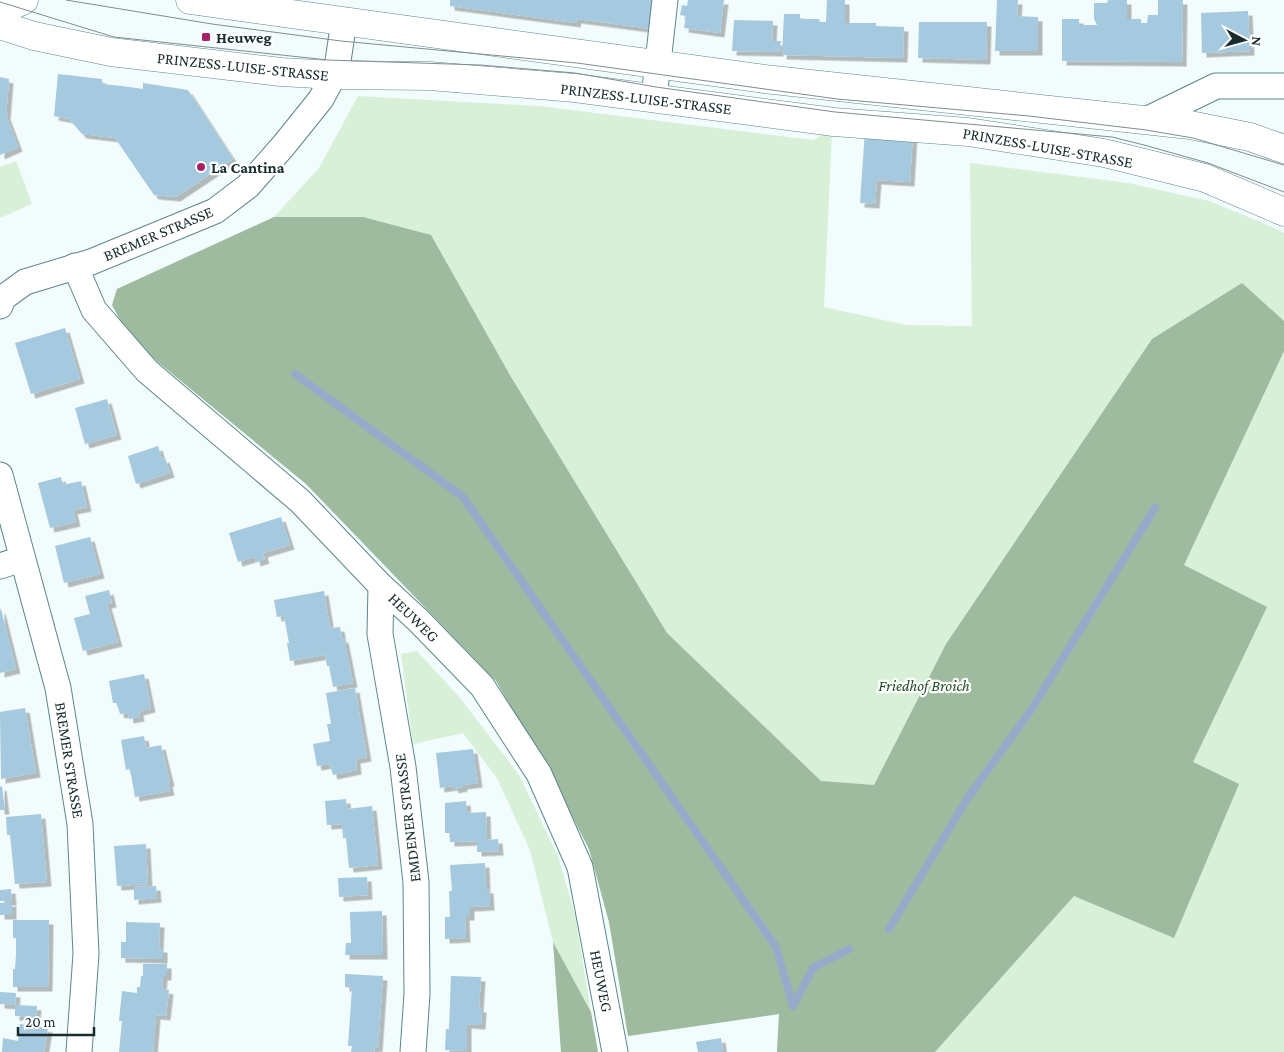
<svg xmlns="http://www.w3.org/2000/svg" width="1284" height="1052" viewBox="0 0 1284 1052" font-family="'Crimson Pro',serif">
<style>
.green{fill:#d8efd8}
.forest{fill:#9fbb9f}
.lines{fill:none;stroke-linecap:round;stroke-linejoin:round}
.stream{stroke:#99a9c9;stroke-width:8}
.building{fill:#a5c9de;filter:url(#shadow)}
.minor-casing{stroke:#5b878c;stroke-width:27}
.major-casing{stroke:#5b878c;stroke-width:29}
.minor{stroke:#fff;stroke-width:25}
.major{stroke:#fff;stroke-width:28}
.tram{stroke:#7e8d8e;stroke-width:1}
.poi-dot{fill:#a82067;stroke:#fff;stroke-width:2}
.labels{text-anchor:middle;stroke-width:4.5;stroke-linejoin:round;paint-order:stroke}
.poi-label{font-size:16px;font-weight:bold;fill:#182b2d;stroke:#fff;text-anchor:start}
.street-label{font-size:16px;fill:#182b2d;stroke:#fff}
.park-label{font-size:16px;font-style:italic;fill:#214c25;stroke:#fff}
</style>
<defs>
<filter id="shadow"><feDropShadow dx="4.5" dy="4.5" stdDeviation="0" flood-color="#0004"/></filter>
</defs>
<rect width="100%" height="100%" fill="#f2fcfd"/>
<g class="green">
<path d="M358 96 539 106 813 140 832 130 824 307 906 325 972 326 970 163 1128 183 1209 201 1270 226 1284 233V1052H777L779 1014 628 1036 609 922 589 849 557 787 496 681 306 484 130 339 112 305 117 289 274 217 319 168Z"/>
<path d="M16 161 32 204 0 218V167Z"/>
<path d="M417 651 461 699 519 775 558 856 575 915 591 1012 553 942 530 850 497 778 463 733 413 744 401 654Z"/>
</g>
<g class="forest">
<path d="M274 217H363L431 235 511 377 667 633 821 781 874 785 946 644 1152 339 1242 283 1284 321V351L1184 565 1267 607 1193 762 1239 784 1174 938 1074 896 935 1052H777L779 1014 628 1036 609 922 589 849 557 787 496 681 306 484 130 339 112 305 117 289Z"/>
<path d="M553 942 591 1012 598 1052H561Z"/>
</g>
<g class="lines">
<g class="stream">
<path d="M295 374 463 497 776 947 793 1006"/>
<path d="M889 929 967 799 1031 710 1155 508"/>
<path d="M793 1006 813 968 849 949"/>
</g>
</g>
<g class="building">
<path d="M450 0H656L652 29 577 19 576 23 450 6Z"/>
<path d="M688 0H724L720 33 684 28 686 16 680 15 682 5 687 6Z"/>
<path d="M827 0H845V23H876V26L904 27 903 58 782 55 784 14H800V19H819L820 22H826Z"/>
<path d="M997 0H1018L1017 16 1038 17V51H995Z"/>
<path d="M1108 0H1127V19H1141V23H1147L1148 15H1158V0H1183L1182 62 1062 61V19H1079V25H1097L1094 19V3H1107Z"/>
<path d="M1248 11 1250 51 1202 53 1201 13Z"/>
<path d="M734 20 773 21 772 41H781L779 52 732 51Z"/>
<path d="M919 22H987L986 60 918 58Z"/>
<path d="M58 74 102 79V84L122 86 143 89V83L188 90 233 159 176 197 154 195 115 138 82 134 69 119 54 116Z"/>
<path d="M0 77 9 79 6 115 18 147 0 155Z"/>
<path d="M865 130 913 133 910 182 877 180 875 204 860 203Z"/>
<path d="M65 328 80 379 31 394 15 343Z"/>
<path d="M107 399 117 435 85 444 75 408Z"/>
<path d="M158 446 162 459 165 458 170 473 136 484 128 456Z"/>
<path d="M61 477 63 485 81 481 87 507 73 510 76 522 50 528 38 483Z"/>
<path d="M281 517 290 545 263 553 265 559 256 562 255 557 238 562 229 533Z"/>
<path d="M90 537 100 574 64 583 55 546Z"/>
<path d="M109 590 112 603 107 604 118 642 83 651 74 618 90 614 85 596Z"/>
<path d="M324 591 330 628 340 627 342 639 344 638 353 683 333 687 329 666H327L325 655 290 661 287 643H289L284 616 277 617 274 600Z"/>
<path d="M1 609 16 669 0 673V610Z"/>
<path d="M144 674 151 708 139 711 140 717 129 719 128 713 120 714 117 703H113L109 681Z"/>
<path d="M355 688 367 757 356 759 357 770 333 775 330 764 317 766 313 744 330 741 327 724H331L326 693Z"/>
<path d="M25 708 36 773 1 779 0 712Z"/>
<path d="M144 736 146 748 161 745 170 782H168L170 791 135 797 130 769 126 770 121 740Z"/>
<path d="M473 749 478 783 463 785V787L454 789 453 786 440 788 436 753Z"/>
<path d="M2 786 5 810H0V787Z"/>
<path d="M346 799 347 809 372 806 378 865 349 868 346 838H343L342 824 327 825 325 801Z"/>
<path d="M466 801 467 813 486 812 487 840 498 839 499 851 477 852V841L450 842V833H445V803Z"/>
<path d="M41 814 47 882 15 884 10 835H7L6 817Z"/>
<path d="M146 844 148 884 117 886 114 846Z"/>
<path d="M485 863 486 889H489L490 906 470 907V916H465L466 938 445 939V917H450L449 891H452L450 865Z"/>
<path d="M367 877 368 895 339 897 338 878Z"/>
<path d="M156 886 157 898 134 900V887Z"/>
<path d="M11 889 12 901H0V890Z"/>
<path d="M12 902V915H0V903Z"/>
<path d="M382 911 383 955H345L346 943H351L350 912Z"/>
<path d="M13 920H49L48 987H13V969H15L16 954V938H13Z"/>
<path d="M126 922 160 923 159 948H163V959L121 958V942H126Z"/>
<path d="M143 964H167V976H163L162 989 169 990 166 1016 156 1015 153 1052H119L122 1021H119L122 991 137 993V987H140L141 976H143Z"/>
<path d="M345 974 383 976 378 1048 375 1047 374 1052H351L352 1046H348L352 988 345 987Z"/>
<path d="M451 976 481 977 479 1008H482L481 1025 467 1024V1051L445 1050 446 1029H449Z"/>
<path d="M0 992 16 993 15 1005 0 1004Z"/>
<path d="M15 1005 37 1006 36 1017 15 1016Z"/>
<path d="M20 1024 48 1028 44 1052H2L3 1038 18 1041Z"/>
<path d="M721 1038 723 1052H698L696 1042Z"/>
</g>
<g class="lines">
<defs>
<g id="minor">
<path d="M654 98 665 0"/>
<path d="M1146 120 1216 86H1284"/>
<path d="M75 266 94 310 147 371 300 501 381 586 419 621 482 686 539 774 580 867 615 1052"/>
<path d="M0 306 3 298 25 282 91 262 215 211 248 186 284 145 321 99 334 75 338 61 344 21"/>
<path d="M0 475 58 688 80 824 86 954 79 1052"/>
<path d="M0 566 22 559"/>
<path d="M381 586 380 634 403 767 416 882 417 994 413 1052"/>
</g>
<g id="major">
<path d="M190 0 764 79 1190 125 1250 137 1284 149"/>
<path d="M0 11 24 0"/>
<path d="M0 25 34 36 111 52 281 72 334 75 430 76 575 88 834 122 968 132 1104 153 1205 178 1284 212"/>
</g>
</defs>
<use href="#minor" class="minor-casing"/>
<use href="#major" class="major-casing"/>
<use href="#minor" class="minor"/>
<use href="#major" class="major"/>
<g class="tram">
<path d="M66 0 212 24 341 41 577 63 837 99 1029 116 1146 130 1193 138 1284 165"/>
<path d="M0 2 114 37 328 60 480 65 575 73 656 87 835 112 1112 137 1144 145 1208 163 1284 192"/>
</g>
</g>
<g class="poi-dot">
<rect x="201" y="32" width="10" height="10" rx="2.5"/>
<circle cx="201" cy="167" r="5"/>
</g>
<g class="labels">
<g class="poi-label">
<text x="216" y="43">Heuweg</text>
<text x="211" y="173">La Cantina</text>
</g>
<g class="street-label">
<text transform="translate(243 66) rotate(6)" y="6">PRINZESS-LUISE-STRASSE</text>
<text transform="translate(646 98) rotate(7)" y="6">PRINZESS-LUISE-STRASSE</text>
<text transform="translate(1048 147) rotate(10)" y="6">PRINZESS-LUISE-STRASSE</text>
<text transform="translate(158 233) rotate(-23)" y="6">BREMER STRASSE</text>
<text transform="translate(414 617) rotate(44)" y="6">HEUWEG</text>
<text transform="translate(70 760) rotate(81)" y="6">BREMER STRASSE</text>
<text transform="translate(407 818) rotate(-97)" y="6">EMDENER STRASSE</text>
<text transform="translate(602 981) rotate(79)" y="6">HEUWEG</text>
</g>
<g class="park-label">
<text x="924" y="691">Friedhof Broich</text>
</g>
</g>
<g transform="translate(1244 40) rotate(96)" stroke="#ffffff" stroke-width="4" paint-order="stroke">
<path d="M0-4L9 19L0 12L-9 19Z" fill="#182b2d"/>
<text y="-8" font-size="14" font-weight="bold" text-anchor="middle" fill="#182b2d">N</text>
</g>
<path d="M18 1027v8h76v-8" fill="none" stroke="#182b2d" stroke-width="2.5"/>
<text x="25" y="1027" font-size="15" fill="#182b2d" stroke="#ffffff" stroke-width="4" paint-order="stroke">20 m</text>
</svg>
